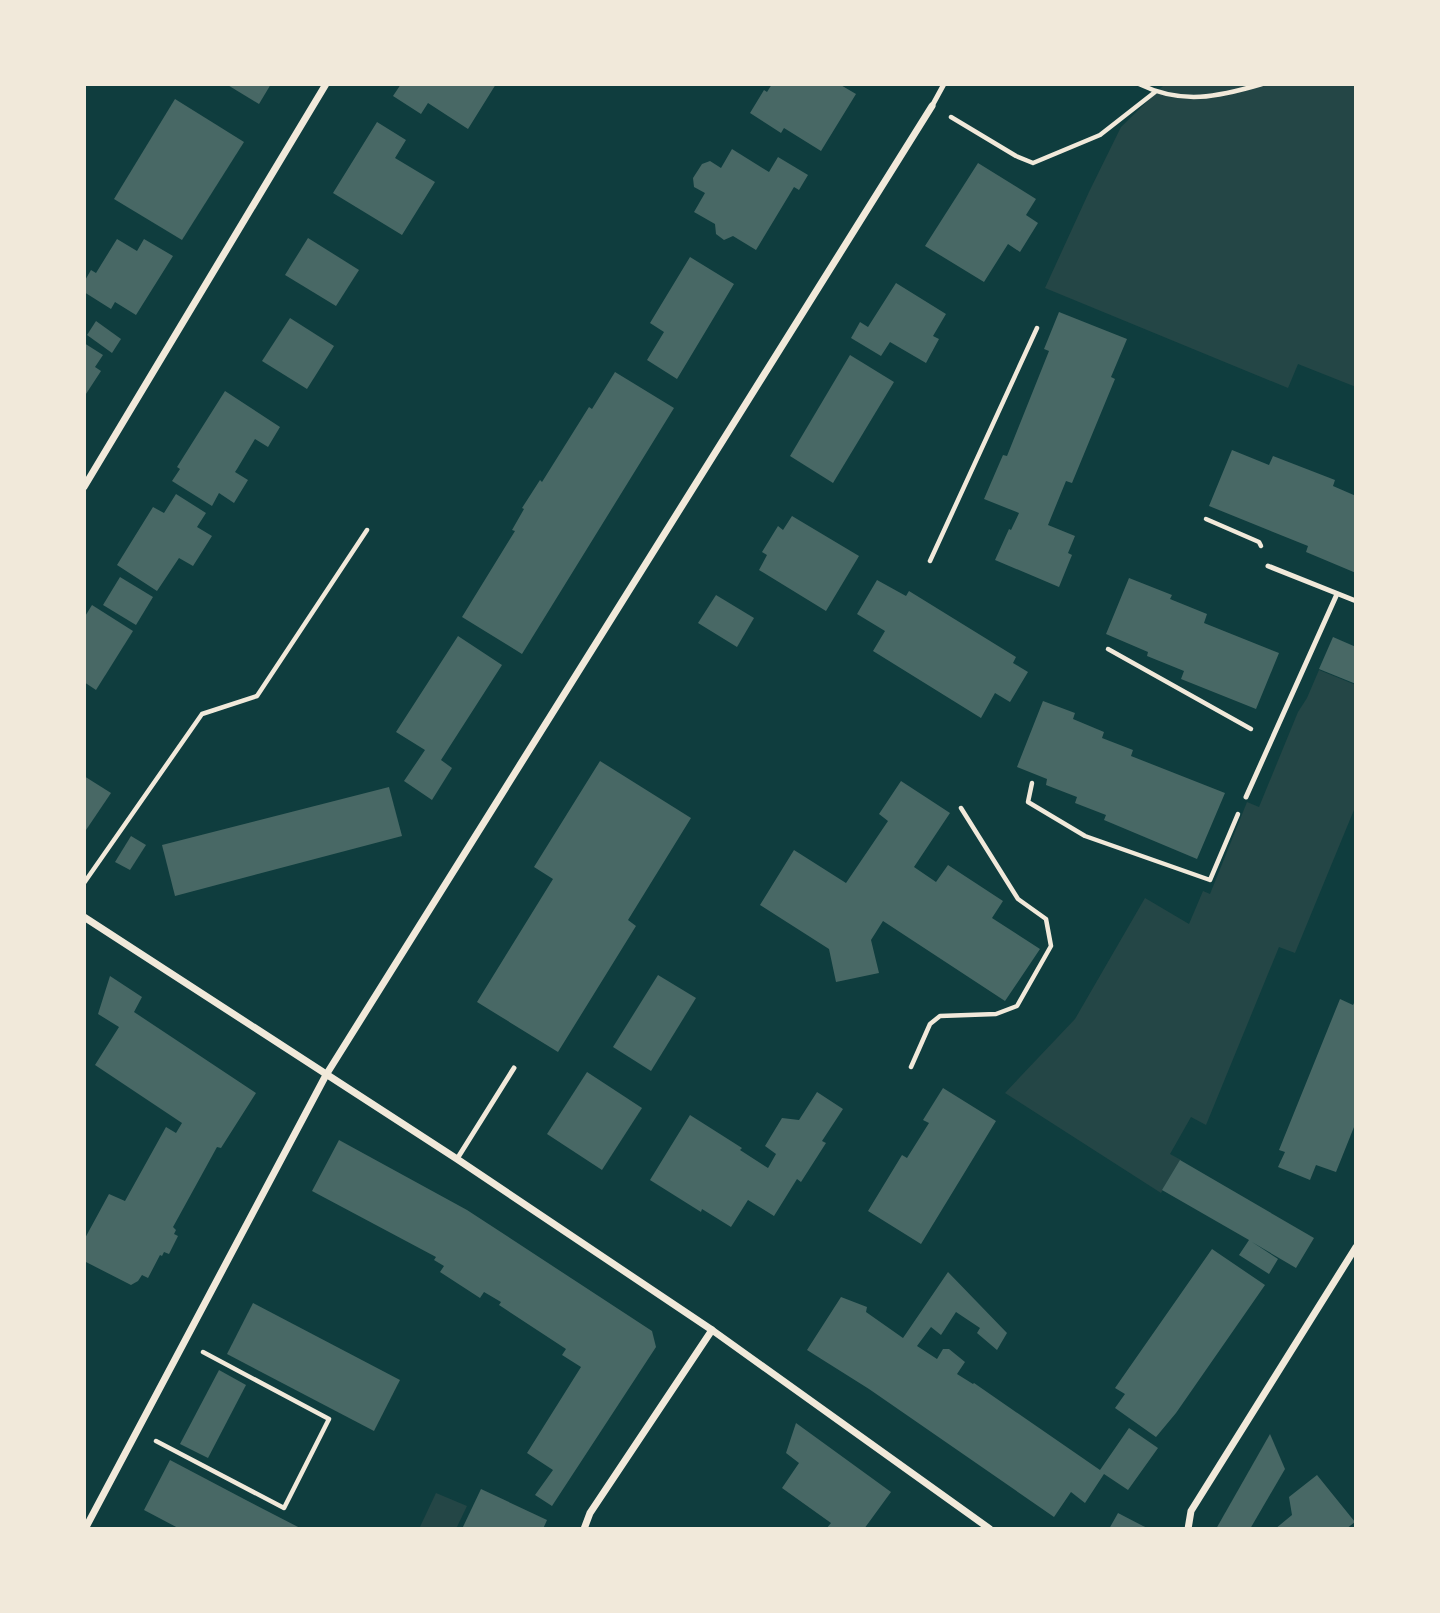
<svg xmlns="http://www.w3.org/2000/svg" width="1440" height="1613" viewBox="0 0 1440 1613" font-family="'Archivo Narrow',sans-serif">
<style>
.green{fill:#244646}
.building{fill:#486865}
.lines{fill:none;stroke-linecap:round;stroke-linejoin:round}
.path{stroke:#f1e9da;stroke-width:4.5}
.service{stroke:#f1e9da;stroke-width:5}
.minor{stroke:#f1e9da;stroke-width:7}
</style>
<rect width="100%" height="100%" fill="#0f3d3e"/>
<g class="green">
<path d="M1165 84H1356V387L1298 364 1288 388 1045 288 1089 192 1121 127Z"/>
<path d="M1319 670 1356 685V805L1295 953 1279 947 1206 1125 1191 1117 1170 1154 1181 1160 1161 1193 1005 1093 1075 1019 1145 898 1189 924 1203 891 1210 894 1247 802 1259 807 1298 712 1307 698Z"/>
<path d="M436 1493 467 1506 456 1529H419Z"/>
</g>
<g class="building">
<path d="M226 84H271L259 104Z"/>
<path d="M401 84H496L468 129 428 103 421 114 393 96Z"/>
<path d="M772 84H839L856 94 821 151 784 128 781 133 750 113 764 90 767 92Z"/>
<path d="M175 99 244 142 182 240 114 199Z"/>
<path d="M377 122 406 140 395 158 435 182 402 235 333 193Z"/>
<path d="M732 149 769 172 778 157 808 175 799 190 794 187 756 250 733 236 724 240 716 234 715 224 694 212 705 193 694 187 693 178 702 164 710 161 721 168Z"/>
<path d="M978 163 1036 199 1026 215 1038 223 1020 252 1008 244 984 282 925 246Z"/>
<path d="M308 238 359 270 336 306 285 275Z"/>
<path d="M117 239 137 251 144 239 173 256 136 315 115 302 111 309 84 292V282L91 270 96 273Z"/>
<path d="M690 257 734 284 677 379 647 360 664 332 650 323Z"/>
<path d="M896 283 946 314 933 336 939 339 926 363 890 342 881 356 851 338 860 322 868 327Z"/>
<path d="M1059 312 1127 339 1111 377 1115 379 1072 483 1066 481 1048 525 1075 536 1068 553 1072 555 1059 587 995 560 1009 529 1011 530 1019 513 984 499 1003 455 1007 456 1049 351 1044 349Z"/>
<path d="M290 318 334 346 307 389 262 361Z"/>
<path d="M96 321 121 339 112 353 87 335Z"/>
<path d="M84 343 103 355 95 367 101 371 84 397Z"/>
<path d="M850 355 894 382 833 483 790 456Z"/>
<path d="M615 372 674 408 522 654 462 617 515 531 512 530 524 509 522 508 540 480 542 482 589 407 592 409Z"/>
<path d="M225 391 280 427 268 447 255 439 237 469 235 472 248 480 234 503 219 493 212 506 172 481 180 469 177 467Z"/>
<path d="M1232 450 1269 465 1273 456 1335 480 1333 486 1356 496V573L1306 552 1308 546 1209 506Z"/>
<path d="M176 494 206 513 197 527 212 536 193 566 179 558 157 591 117 565 153 507 164 513Z"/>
<path d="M792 516 859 556 826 611 759 570 767 555 762 552 778 526 783 530Z"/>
<path d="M120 577 153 597 136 625 103 605Z"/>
<path d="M1129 578 1172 595 1170 599 1207 614 1204 623 1279 653 1256 709 1181 679 1184 671 1147 656 1148 652 1106 634Z"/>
<path d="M877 580 906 596 909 591 1016 657 1013 663 1028 672 1010 702 995 693 981 718 873 651 885 631 857 614Z"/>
<path d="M716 595 754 618 737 647 698 623Z"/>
<path d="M92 605 133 631 96 690 84 682V618Z"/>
<path d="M458 636 502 665 441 760 452 768 432 800 404 781 425 750 396 732Z"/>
<path d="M1333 637 1356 647V684L1319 669Z"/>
<path d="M1043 701 1075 713 1073 719 1104 732 1102 738 1133 750 1131 756 1225 793 1197 859 1104 820 1106 815 1075 803 1077 797 1046 785 1047 779 1017 767Z"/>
<path d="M600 761 691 818 628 920 636 926 558 1052 477 1002 553 879 534 867Z"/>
<path d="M84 776 111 793 84 833Z"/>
<path d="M901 781 950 813 914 867 936 882 948 865 1003 901 992 918 1040 949 1005 1001 883 921 871 940 879 973 836 982 829 949 760 905 794 850 846 883 888 821 879 814Z"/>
<path d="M389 787 402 836 175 896 162 845Z"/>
<path d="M131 836 146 845 130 870 115 862Z"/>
<path d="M658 975 696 998 651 1071 613 1047Z"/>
<path d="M110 976 142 997 134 1012 256 1093 221 1148 217 1147 173 1227 176 1230 174 1234 178 1236 169 1254 164 1252 162 1256 160 1255 148 1278 142 1275 138 1281 131 1285 84 1261V1240L109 1194 125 1201 166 1127 176 1133 182 1123 95 1065 119 1027 98 1014Z"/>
<path d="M1340 999 1353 1005 1356 999V1122L1336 1172 1316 1165 1310 1180 1278 1167 1285 1152 1279 1150Z"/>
<path d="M587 1072 642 1108 602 1170 547 1134Z"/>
<path d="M943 1088 996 1121 921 1244 868 1211 902 1155 907 1158 929 1123 923 1120Z"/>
<path d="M817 1092 843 1109 822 1141 826 1143 801 1182 797 1179 774 1216 748 1200 731 1227 702 1209 701 1212 650 1180 690 1115 742 1148 740 1150 768 1168 776 1154 765 1146 782 1118 799 1120Z"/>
<path d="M339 1140 467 1210 652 1331 656 1347 552 1506 535 1495 553 1470 527 1453 581 1367 562 1355 566 1349 499 1305 501 1302 484 1292 480 1298 440 1272 444 1266 434 1260 436 1257 312 1191Z"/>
<path d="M1180 1160 1314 1238 1296 1268 1252 1242 1278 1259 1269 1274 1239 1255 1249 1240 1162 1190Z"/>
<path d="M1212 1249 1265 1285 1176 1413 1156 1437 1115 1408 1125 1394 1115 1388Z"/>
<path d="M948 1272 1007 1333 997 1350 977 1333 980 1328 956 1312 941 1335 931 1327 917 1346 937 1359 943 1349H949L965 1362 957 1374 973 1384 974 1383 1100 1470 1129 1428 1158 1448 1128 1490 1104 1474 1085 1503 1071 1492 1054 1517 869 1389 807 1350 841 1297 867 1307 866 1312 903 1338Z"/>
<path d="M253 1303 400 1380 374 1431 227 1354Z"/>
<path d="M219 1370 246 1385 208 1458 180 1444Z"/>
<path d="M796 1423 891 1492 864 1529H826L831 1523 782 1488 799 1463 786 1453Z"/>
<path d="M1270 1434 1285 1469 1250 1529H1216Z"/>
<path d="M170 1460 244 1499 302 1529H180L144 1510Z"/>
<path d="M1317 1475 1355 1522 1346 1529H1275L1292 1515 1289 1497Z"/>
<path d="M481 1489 547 1520 543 1529H462Z"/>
<path d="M1118 1513 1143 1526 1150 1529H1109Z"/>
</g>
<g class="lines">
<g class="path">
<path d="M1139 84C1182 105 1218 97 1262 84"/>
<path d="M951 117 1016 156 1033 163 1100 135 1155 92"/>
<path d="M1206 519 1259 542 1261 546"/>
<path d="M930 561 1037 328"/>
<path d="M1108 649 1251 729"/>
<path d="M1032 783 1028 802 1085 836 1210 880 1238 814"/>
<path d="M84 883 202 714 257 696 367 530"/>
<path d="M911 1067 930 1024 940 1016 996 1014 1017 1006 1051 946 1046 919 1018 899 961 808"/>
<path d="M156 1441 284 1508 329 1419 203 1352"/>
</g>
<g class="service">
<path d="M932 106 944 84"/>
<path d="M1268 566 1356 601"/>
<path d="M1246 797 1337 594"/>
<path d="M457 1159 514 1068"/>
</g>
<g class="minor">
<path d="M84 487 326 84"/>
<path d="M84 917 457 1159 712 1330 990 1529"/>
<path d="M85 1529 326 1075 932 106"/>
<path d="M584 1529 590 1513 712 1330"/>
<path d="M1188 1529 1191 1511 1356 1247"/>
</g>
</g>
<rect width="1440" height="1613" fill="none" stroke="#f1e9da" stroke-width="172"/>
</svg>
